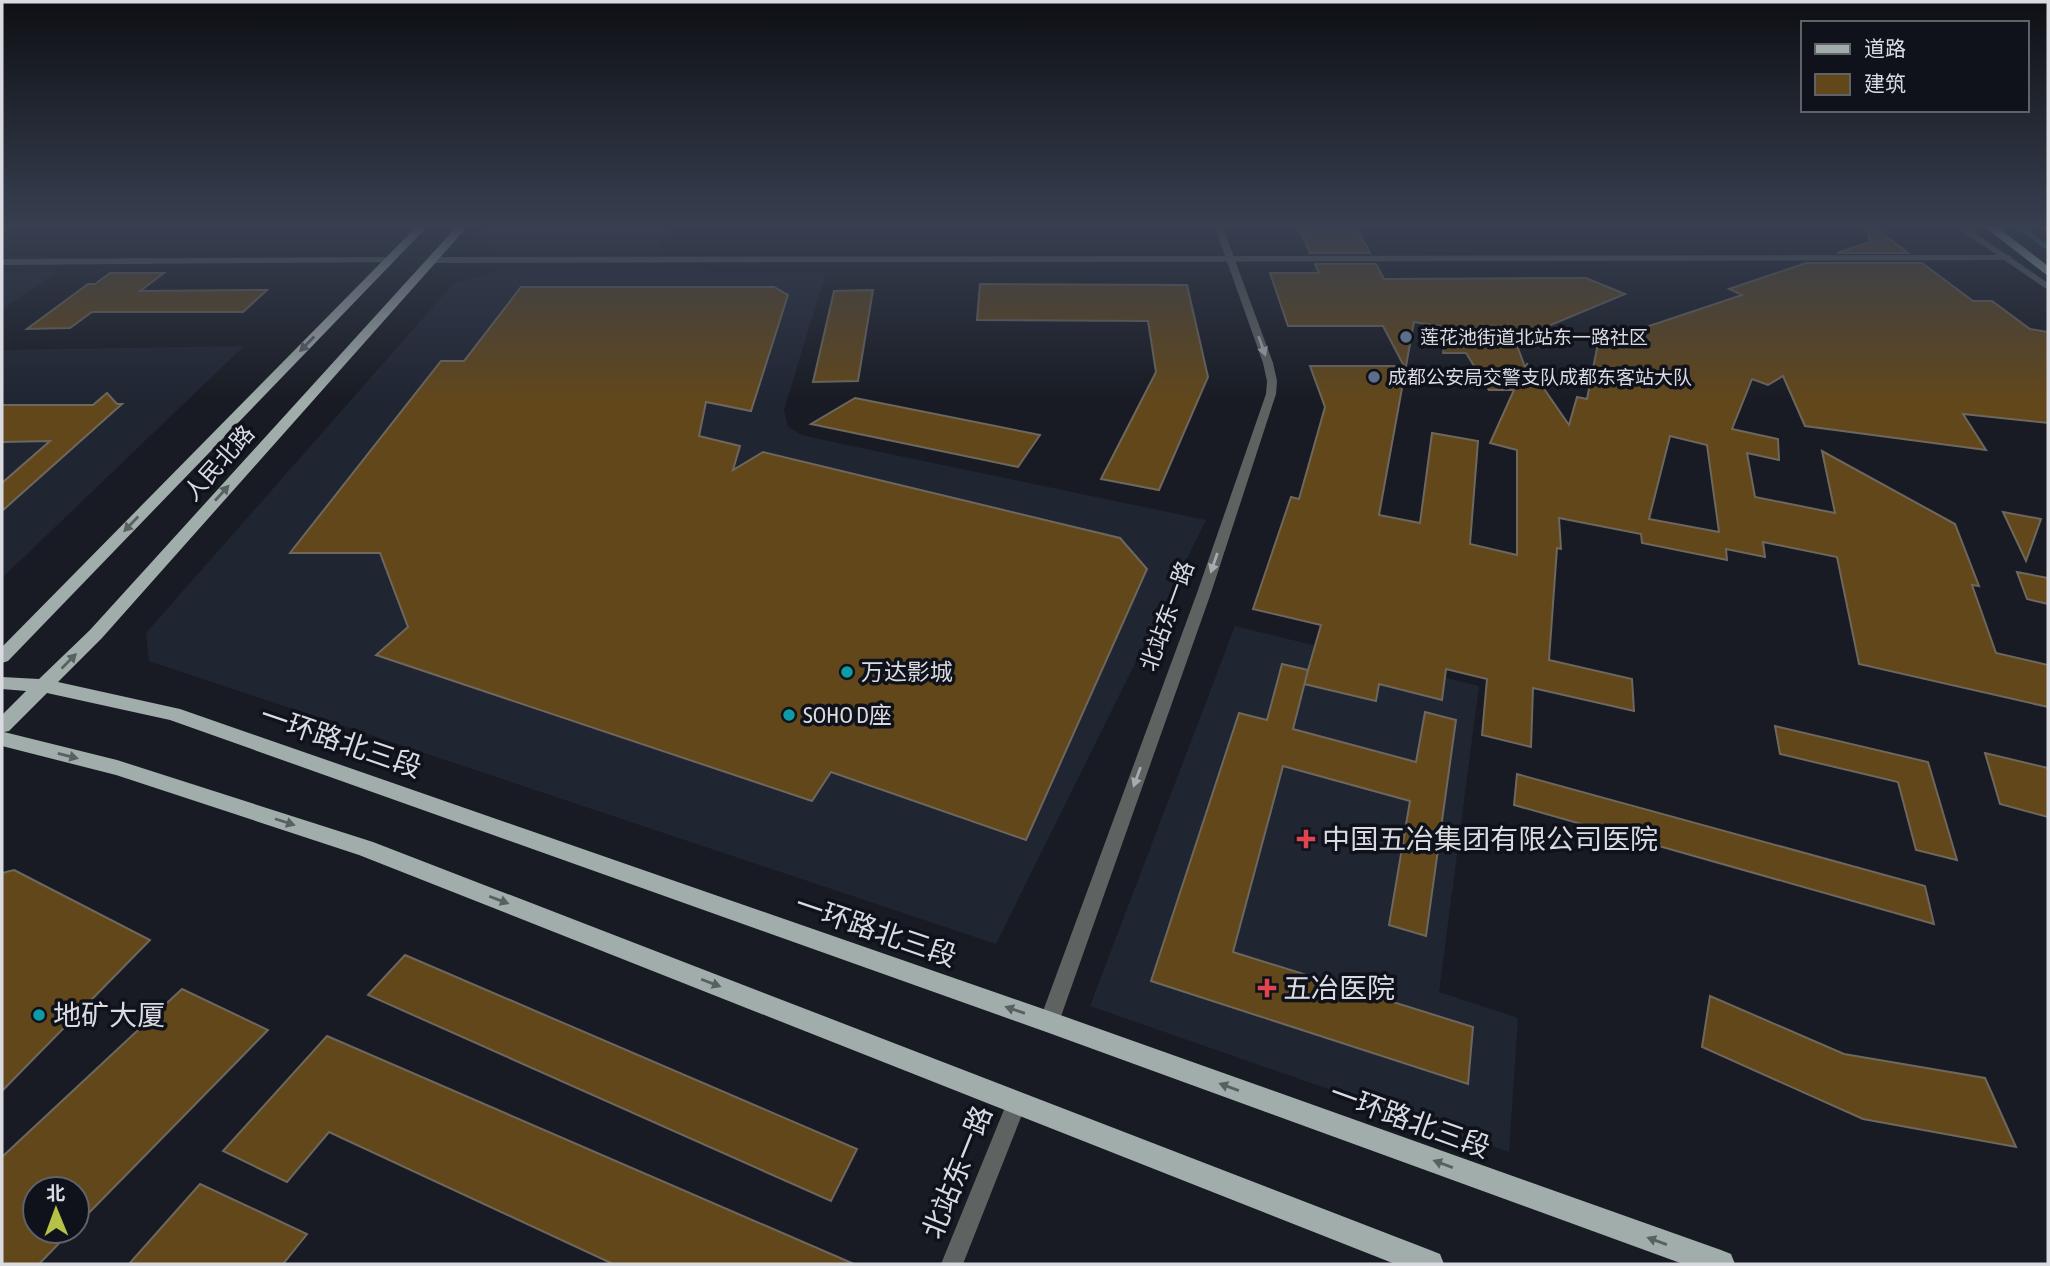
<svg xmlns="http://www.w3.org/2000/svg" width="2050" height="1266" viewBox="0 0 2050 1266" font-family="'Asap Condensed','Noto Sans SC',sans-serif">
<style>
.built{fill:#202532}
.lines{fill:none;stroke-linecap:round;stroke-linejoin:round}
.stream{stroke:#2a6a7d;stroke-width:5}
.building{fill:#62471a;stroke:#6e675e;stroke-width:2;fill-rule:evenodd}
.minor{fill:#5e6362;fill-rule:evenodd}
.tertiary{fill:#5e6362;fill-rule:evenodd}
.primary{fill:#a1adab;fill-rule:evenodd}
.trunk{fill:#aebcb9;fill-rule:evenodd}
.oneway{fill:#586062}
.oneway2{fill:#a8abae}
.service-dot{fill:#5c6f8a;stroke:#0f121a;stroke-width:2.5}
.culture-dot{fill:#0f9aa8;stroke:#0f121a;stroke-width:2.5}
.health-dot{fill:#e0444e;stroke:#0f121a;stroke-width:2.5}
.labels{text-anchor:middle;stroke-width:7;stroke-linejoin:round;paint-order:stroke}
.far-poi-label{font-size:19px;fill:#d9dbe1;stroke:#0f121a;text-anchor:start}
.street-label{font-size:23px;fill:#d9dbe1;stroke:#0f121a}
.poi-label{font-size:23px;fill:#d9dbe1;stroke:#0f121a;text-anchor:start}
.near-street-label{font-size:28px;fill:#d9dbe1;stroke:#0f121a}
.near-poi-label{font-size:28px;fill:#d9dbe1;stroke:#0f121a;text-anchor:start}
</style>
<rect width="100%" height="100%" fill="#181b23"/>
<g class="built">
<path d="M485 225H672L655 253 502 255 476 236Z"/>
<path d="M499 271 826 272 784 410 788 427 802 435 828 441 1206 520 996 944 149 661 146 633 454 283Z"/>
<path d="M2 272H57L2 310Z"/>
<path d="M244 346 2 578V350Z"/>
<path d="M1235 626 1479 686 1439 992 1518 1018 1509 1152 1090 1006Z"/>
</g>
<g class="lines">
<path class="stream" d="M2017 225 2048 248"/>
</g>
<g class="building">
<path d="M1298 225H1355L1370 253H1310Z"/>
<path d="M1867 225H1871L1908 253H1837L1870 242Z"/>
<path d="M1806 263H1922L1973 301H1992L2030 329 2048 332V423L1963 414 1986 450 1805 426 1783 376 1768 385 1752 379 1732 429 1778 439 1779 460 1747 453 1755 497 1835 513 1822 451 1955 524 1979 586 1972 585 1996 653 2048 665V707L1859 664 1837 557 1763 542 1765 557 1726 549 1727 560 1642 543 1641 534 1559 518 1561 549 1557 548 1549 660 1632 679 1634 711 1533 688 1531 747 1482 735 1487 679 1446 669 1442 700 1379 684 1376 701 1304 684 1321 625 1253 609 1291 497 1299 499 1325 407 1310 366H1404L1383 326H1288L1270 273H1319L1315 264H1376L1384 279 1586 278 1625 294 1515 340 1525 367 1527 364 1569 425 1577 397 1587 399 1598 343 1742 295 1729 289ZM1414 322 1447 327 1443 353H1466L1489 390H1514L1490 443 1517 450V555L1470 544 1478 441 1432 433 1420 523 1379 515ZM1670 436 1707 445 1719 532 1649 519Z"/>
<path d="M110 273H164L140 291 267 290 243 312H92L70 328 27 329 88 284H95Z"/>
<path d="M980 284 1187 285 1208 377 1159 490 1101 479 1156 372 1148 321 977 320Z"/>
<path d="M521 287H774L788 295 751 411 706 402 699 436 740 446 733 470 763 452 1120 538 1147 569 1026 840 831 772 812 801 376 655 408 627 380 553H290L441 361H464Z"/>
<path d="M873 290 858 381 813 382 834 291Z"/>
<path d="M107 393 117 404H122L2 511V483L50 441 2 442V405H93Z"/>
<path d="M855 398 1040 435 1018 467 811 424Z"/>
<path d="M2003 512 2041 519 2026 561Z"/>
<path d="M2017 572 2048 578V604L2027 599Z"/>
<path d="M1282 664 1308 670 1293 729 1416 762 1425 712 1456 720 1426 936 1389 925 1410 801 1283 766 1233 952 1473 1027 1468 1084 1151 981 1239 713 1267 720Z"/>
<path d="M1775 726 1928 762 1957 860 1916 850 1898 782 1780 754Z"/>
<path d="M1985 753 2048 768V817L2000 804Z"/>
<path d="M1517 774 1925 886 1934 924 1514 805Z"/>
<path d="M14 870 150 940 2 1091V873Z"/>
<path d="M405 955 857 1149 831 1201 368 995Z"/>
<path d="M182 989 268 1030 77 1225V1189H35V1231H71L39 1264H2V1157Z"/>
<path d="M1710 996 1844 1054 1985 1078 2016 1147 1863 1119 1702 1047Z"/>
<path d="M327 1036 854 1264H613L329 1132 287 1182 223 1151Z"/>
<path d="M200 1184 260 1212 307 1234 283 1264H129Z"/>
</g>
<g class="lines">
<g class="minor">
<path d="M2008 255 2011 256V260L432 263 428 260 432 257Z"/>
<path d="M389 257 393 260 392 262 2 265V259Z"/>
<path d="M1017 1092 1024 1095 1027 1102 963 1264H941L1010 1095Z"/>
</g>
<g class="tertiary">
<path d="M1214 225H1222L1273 363 1277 381 1276 394 1211 593 1059 1022 1056 1028 1049 1031 1042 1028 1039 1022 1197 593 1266 394 1267 381 1263 363Z"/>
<path d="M1953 225H1963L2048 283V290Z"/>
</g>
<g class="primary">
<path d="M418 225H429L8 661 2 663V647Z"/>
<path d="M458 225H469L102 638 58 682 180 709 1049 1011 1721 1250 1731 1254 1735 1264H1683L1049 1033 170 720 47 693 9 731 4 732 117 760 373 842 1430 1250 1440 1254 1444 1264H1395L359 855 116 775 2 746V715L26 691 2 689V677L39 679 90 630Z"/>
</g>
<g class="trunk">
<path d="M1982 225H1995L2048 266V276Z"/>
<path d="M2037 225H2048V232Z"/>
</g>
</g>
<defs><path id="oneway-solid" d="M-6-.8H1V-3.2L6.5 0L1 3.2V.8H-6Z" transform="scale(1.75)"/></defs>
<g class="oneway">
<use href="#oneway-solid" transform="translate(307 344) rotate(134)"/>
<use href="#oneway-solid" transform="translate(222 493) rotate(-48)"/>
<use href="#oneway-solid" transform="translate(131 524) rotate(134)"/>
<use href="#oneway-solid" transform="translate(69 661) rotate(-45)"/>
<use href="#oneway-solid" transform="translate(68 756) rotate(14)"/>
<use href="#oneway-solid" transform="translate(285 822) rotate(18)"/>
<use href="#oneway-solid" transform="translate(499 900) rotate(21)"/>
<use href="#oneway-solid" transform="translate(711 983) rotate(21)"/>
<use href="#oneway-solid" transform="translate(1015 1010) rotate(-161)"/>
<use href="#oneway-solid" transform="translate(1229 1087) rotate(-160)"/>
<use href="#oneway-solid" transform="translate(1443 1164) rotate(-160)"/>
<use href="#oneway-solid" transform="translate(1657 1241) rotate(-160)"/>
</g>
<g class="oneway2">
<use href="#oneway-solid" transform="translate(1262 346) rotate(70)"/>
<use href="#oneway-solid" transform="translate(1214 563) rotate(109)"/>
<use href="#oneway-solid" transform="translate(1137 777) rotate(110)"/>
</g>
<linearGradient id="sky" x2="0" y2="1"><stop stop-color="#0d0f13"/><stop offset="0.56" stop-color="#373f50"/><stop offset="1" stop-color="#373f50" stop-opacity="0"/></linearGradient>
<rect width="2050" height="403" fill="url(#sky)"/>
<g class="service-dot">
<circle cx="1406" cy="337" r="7"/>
<circle cx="1374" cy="377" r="7"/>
</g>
<g class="culture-dot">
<circle cx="847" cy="672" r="7"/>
<circle cx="789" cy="715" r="7"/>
<circle cx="39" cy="1015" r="7"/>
</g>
<g class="health-dot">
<path d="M1302.5 828.5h7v7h7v7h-7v7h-7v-7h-7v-7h7z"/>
<path d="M1263.5 977.5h7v7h7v7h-7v7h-7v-7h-7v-7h7z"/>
</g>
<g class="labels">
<g class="far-poi-label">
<text x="1420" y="344">莲花池街道北站东一路社区</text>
<text x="1388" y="384">成都公安局交警支队成都东客站大队</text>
</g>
<g class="street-label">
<text transform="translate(219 463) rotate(-48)" y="8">人民北路</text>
<text transform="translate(1167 616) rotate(-70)" y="8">北站东一路</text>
</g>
<g class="poi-label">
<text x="861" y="680">万达影城</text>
<text x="803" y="723">SOHO D座</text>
</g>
<g class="near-street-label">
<text transform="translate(341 741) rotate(19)" y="10">一环路北三段</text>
<text transform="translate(876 930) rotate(19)" y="10">一环路北三段</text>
<text transform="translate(1410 1120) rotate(20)" y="10">一环路北三段</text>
<text transform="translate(957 1172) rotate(-68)" y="10">北站东一路</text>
</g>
<g class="near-poi-label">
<text x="1322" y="849">中国五冶集团有限公司医院</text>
<text x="1283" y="998">五冶医院</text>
<text x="53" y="1025">地矿大厦</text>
</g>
</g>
<rect width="2050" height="1266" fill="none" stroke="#d9dbe1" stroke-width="7"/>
<rect x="1801" y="21" width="228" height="91" fill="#0f121a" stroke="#60626a" stroke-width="2"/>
<rect x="1815" y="44" width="35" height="10" fill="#a1adab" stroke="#60626a" stroke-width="2"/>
<text x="1864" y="56" font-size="21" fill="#d9dbe1">道路</text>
<rect x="1815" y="74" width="35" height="21" fill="#62471a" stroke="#60626a" stroke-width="2"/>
<text x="1864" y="91" font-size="21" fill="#d9dbe1">建筑</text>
<g transform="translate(56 1210) rotate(359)"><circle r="33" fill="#0f121a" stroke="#60626a" stroke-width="2"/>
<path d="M0-5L12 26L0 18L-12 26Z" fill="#b6c148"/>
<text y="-10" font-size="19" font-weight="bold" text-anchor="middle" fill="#d9dbe1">北</text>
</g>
</svg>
